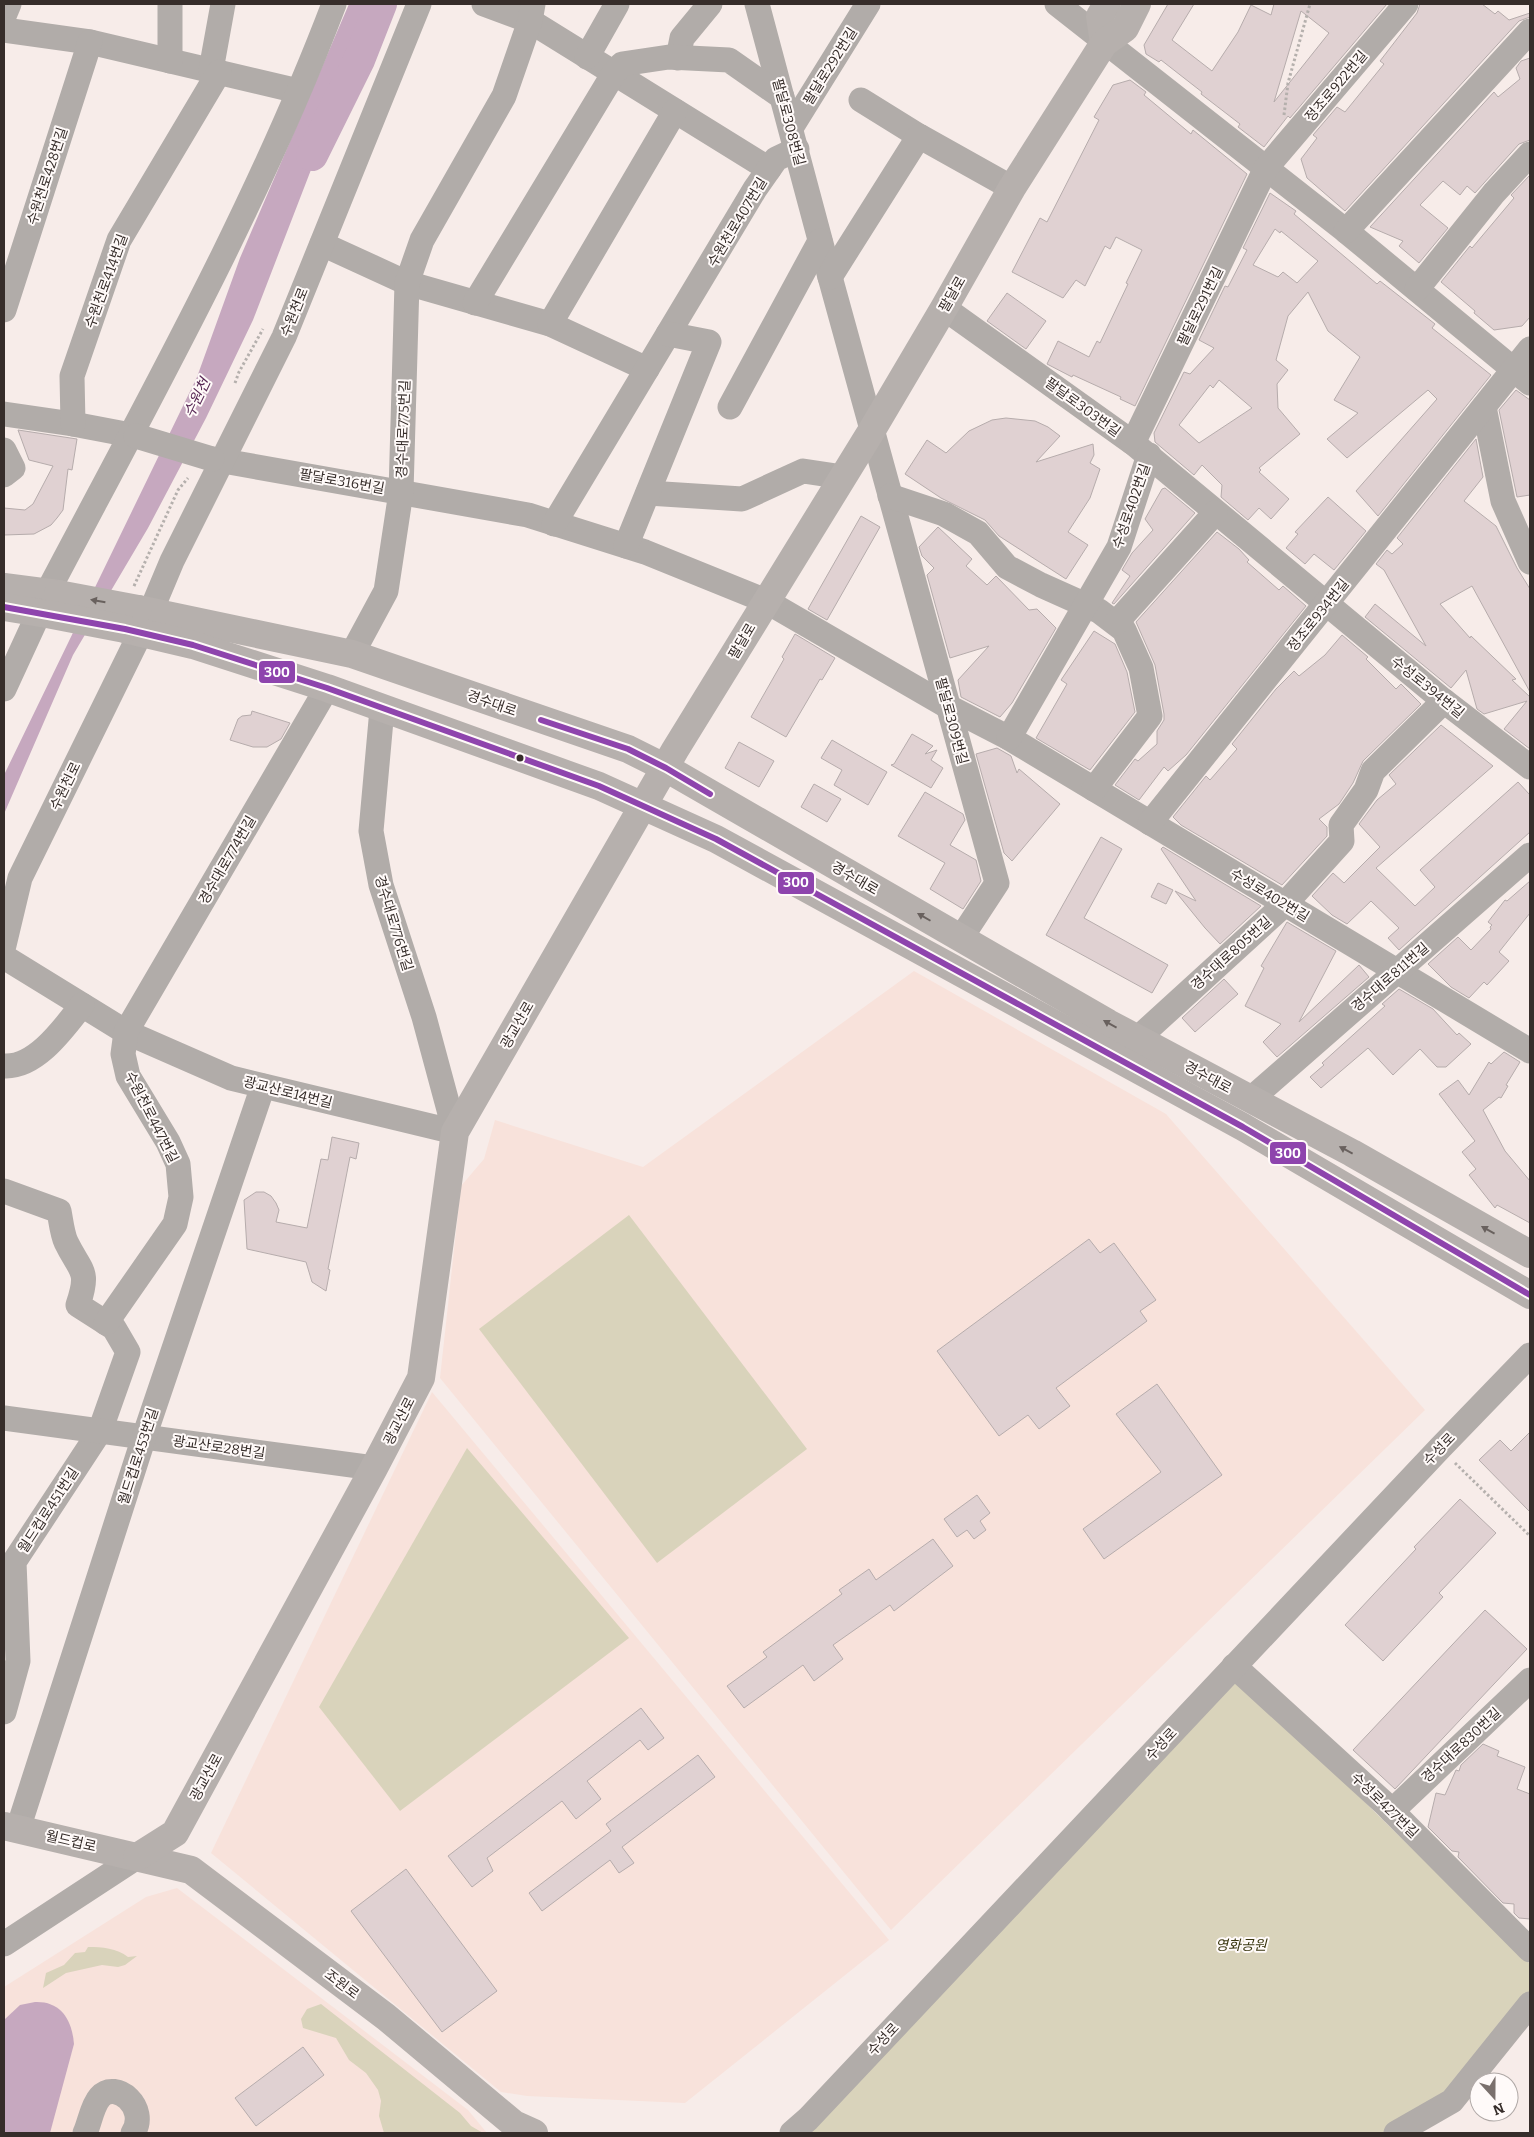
<svg xmlns="http://www.w3.org/2000/svg" width="1534" height="2137" viewBox="0 0 1534 2137" font-family="Bitter,'Noto Sans KR',serif">
<style>
.built{fill:#f8e2db}
.green{fill:#d9d3bb}
.water{fill:#c6a8bf}
.lines{fill:none;stroke-linecap:round;stroke-linejoin:round}
.river{stroke:#c6a8bf;stroke-width:32}
.building{fill:#e0d1d2;stroke:#b6acac;fill-rule:evenodd}
.path{stroke:#b5b0ad;stroke-width:3;stroke-dasharray:2.5 2.5;stroke-linecap:butt}
.minor{stroke:#b1aca9;stroke-width:25}
.major{stroke:#b6b0ad;stroke-width:28}
.minor-bridge{stroke:#b1aca9;stroke-width:25}
.major-bridge{stroke:#b6b0ad;stroke-width:28}
.bus-1-casing{stroke:#fffaf9;stroke-width:10}
.bus-1{stroke:#8e44ad;stroke-width:6}
.oneway{fill:#69615e}
.bus-dot{fill:#362d2a;stroke:#fffaf9;stroke-width:2}
.labels{text-anchor:middle;stroke-width:4;stroke-linejoin:round;paint-order:stroke}
.street-label{font-size:14px;fill:#362d2a;stroke:#fffaf9}
.park-label{font-size:14px;font-style:italic;fill:#39360f;stroke:#fffaf9}
.water-label{font-size:15px;font-style:italic;fill:#582956;stroke:#fffaf9}
.line-badge{stroke:#fffaf9;stroke-width:2}
.badge-label{font-size:14px;text-anchor:middle;font-weight:bold;fill:#fff}
</style>
<rect width="100%" height="100%" fill="#f7ece9"/>
<g class="built">
<path d="M914 971 1166 1114 1425 1410 891 1930 440 1378 461 1186 484 1159 495 1120 643 1167Z"/>
<path d="M432 1392 889 1940 685 2103 527 2096 501 2092 211 1853Z"/>
<path d="M177 1888 468 2110 487 2133H4V1987L146 1897Z"/>
</g>
<g class="green">
<path d="M629 1215 807 1449 657 1563 479 1329Z"/>
<path d="M467 1448 629 1638 400 1811 319 1707Z"/>
<path d="M1233 1673 1530 1964V2004L1452 2101 1396 2133H809Z"/>
<path d="M88 1947C102 1947 117 1948 128 1957L137 1956 125 1965 118 1967 102 1965 66 1973 43 1988 46 1973 64 1965 75 1953 85 1952Z"/>
<path d="M321 2004 460 2113 471 2126 483 2133H384L379 2116 381 2101 378 2090 366 2073 349 2060 336 2038 303 2028 301 2019 307 2009Z"/>
</g>
<g class="water">
<path d="M349 4H375L253 320 206 418 148 528 73 655 4 814V775L197 377 240 258Z"/>
<path d="M35 2002C61 2001 72 2020 74 2044L50 2133H4V2020L20 2005Z"/>
</g>
<g class="lines">
<path class="river" d="M312 155 359 60 381 4"/>
</g>
<g class="building">
<path d="M1168 4H1194L1172 40 1212 71 1238 32 1251 5 1271 15 1274 4H1387L1290 118 1288 116 1264 147 1238 127 1240 124 1201 94 1202 92 1161 60 1159 62 1146 54 1144 45ZM1301 11 1329 33 1274 102Z"/>
<path d="M1420 4H1482L1495 14 1498 11 1509 20 1530 13V17L1519 21 1345 211 1307 178 1301 159 1317 138 1313 135 1337 107 1345 112 1384 64 1380 61 1417 13Z"/>
<path d="M1530 58V140L1519 144 1475 193 1467 186 1460 195 1443 181 1420 205 1448 228 1419 263 1399 246 1403 241 1370 227 1494 92 1498 97 1520 79 1516 68 1521 61Z"/>
<path d="M1130 80 1146 92 1144 95 1191 134 1193 130 1247 174 1135 406 1120 399 1121 397 1073 375 1072 377 1047 364 1058 341 1089 357 1097 341 1100 343 1128 284 1126 283 1142 250 1116 237 1110 249 1105 246 1085 286 1076 280 1063 298 1012 272 1040 218 1047 222 1099 120 1094 117 1113 85Z"/>
<path d="M1530 175V317L1522 326 1494 330 1474 313 1475 311 1441 282 1470 246 1472 248 1514 198 1511 195Z"/>
<path d="M1270 193 1296 211 1294 214 1377 284 1380 281 1435 324 1432 328 1491 375 1378 516 1356 491 1437 399 1428 390 1347 458 1327 439 1358 413 1334 400 1360 357 1328 331 1308 292 1288 316 1276 360 1288 370 1277 384 1278 408 1300 434 1259 468 1261 470 1259 472 1289 499 1271 519 1259 508 1248 520 1221 497 1222 485 1202 465 1194 475 1155 442 1154 433 1184 372 1190 374 1214 348 1199 340 1225 286 1228 287 1247 250 1243 248ZM1275 229 1280 233 1281 231 1318 261 1297 283 1283 272 1278 277 1253 265ZM1219 380 1252 408 1199 443 1179 425 1210 385 1213 388Z"/>
<path d="M1007 293 1046 321 1026 349 987 321Z"/>
<path d="M1516 390 1530 400V495L1517 497 1499 410Z"/>
<path d="M1006 418 1035 421 1048 427 1060 436 1036 462 1093 444 1094 455 1090 463 1100 469 1090 498 1068 532 1088 545 1066 579 999 536 985 520 941 498 905 474 927 440 946 453 969 431 992 420Z"/>
<path d="M18 430 77 439 72 470 68 469 63 510 57 518 51 525 34 534 4 535V508L25 510 33 504 53 466 29 460Z"/>
<path d="M1476 439 1483 477 1464 501 1496 526 1517 568 1530 589V692L1472 586 1440 604 1470 638 1471 636 1516 679 1512 680 1530 697V749L1504 729 1527 701 1484 714 1477 709 1466 670 1451 688 1365 617 1375 604 1426 646 1384 570 1376 564 1387 550 1392 554 1403 544 1397 538Z"/>
<path d="M1165 488 1195 513 1114 604 1112 603 1130 576 1122 570 1132 553 1153 530 1145 519 1162 489Z"/>
<path d="M1328 497 1366 531 1334 570 1314 554 1305 564 1286 548 1298 534 1295 532Z"/>
<path d="M861 516 880 527 827 620 808 609Z"/>
<path d="M938 527 972 559 966 566 987 585 996 576 1029 610 1037 609 1056 628 1012 703 1000 717 961 697 958 680 989 646 950 658 927 575 934 568 922 556 919 547Z"/>
<path d="M1217 532 1239 549 1249 560 1247 562 1279 590 1283 586 1306 606 1186 755 1168 771 1164 767 1139 800 1115 785 1135 759 1138 761 1157 744V731L1164 720V714L1155 665 1136 622Z"/>
<path d="M1094 631 1115 644 1127 672 1135 712 1090 770 1036 738 1067 684 1061 680Z"/>
<path d="M795 634 835 658 822 680 820 679 786 737 751 717 784 659 782 657Z"/>
<path d="M1342 635 1368 657 1366 659 1396 689 1401 684 1421 704 1363 761 1353 783 1339 804 1319 819 1327 827V836L1282 885 1181 825 1173 817 1206 776 1210 780 1237 749 1232 744 1276 689 1294 671 1299 676 1325 655Z"/>
<path d="M252 711 290 723 281 739 267 747H253L230 740 238 719 242 716 251 715Z"/>
<path d="M1441 725 1493 766 1376 868 1415 906 1435 887 1420 870 1518 782 1530 795V832L1399 950 1388 938 1399 928 1371 901 1347 924 1332 915 1312 896 1333 873 1344 883 1380 847 1359 824 1377 800 1396 784 1389 775Z"/>
<path d="M912 734 933 746 925 754 937 750 931 760 943 768 931 788 891 765 894 764Z"/>
<path d="M832 740 887 772 868 805 834 785 842 770 821 758Z"/>
<path d="M739 742 774 761 759 787 725 768Z"/>
<path d="M997 748 1011 756 1017 773 1019 769 1060 804 1012 861 1004 853 976 754Z"/>
<path d="M814 784 841 799 827 822 801 807Z"/>
<path d="M925 792 963 814 965 820 950 845 976 860 981 881 963 909 930 889 945 863 898 836Z"/>
<path d="M1101 837 1122 849 1084 918 1168 965 1152 993 1046 935Z"/>
<path d="M1163 847 1261 906 1220 944 1205 928 1175 891 1196 901 1161 849Z"/>
<path d="M1530 881V913L1499 952 1509 961 1487 985 1484 982 1469 998 1451 987 1428 964 1458 937 1471 950 1491 929 1490 927 1492 925 1488 922 1505 900 1507 901Z"/>
<path d="M1158 883 1173 890 1166 904 1151 897Z"/>
<path d="M1287 922 1336 951 1299 1022 1359 965 1369 977 1277 1057 1263 1042 1281 1024 1245 1006 1264 968 1261 966Z"/>
<path d="M1224 979 1238 994 1195 1032 1182 1018Z"/>
<path d="M1399 989 1433 1009 1457 1035 1459 1033 1471 1044 1446 1067H1437L1420 1049 1393 1075 1368 1048 1321 1088 1310 1077 1324 1065 1322 1063 1385 1006 1382 1004Z"/>
<path d="M1504 1052 1520 1062 1506 1085 1508 1086 1501 1098 1499 1097 1483 1110 1505 1151 1530 1181V1223L1497 1205 1495 1208 1469 1175 1476 1169 1462 1152 1475 1141 1439 1094 1458 1080 1469 1095 1489 1062 1491 1064Z"/>
<path d="M332 1137 359 1143 356 1159 350 1157 328 1269 330 1270 326 1291 312 1282 306 1262 247 1249 244 1200 256 1192H264L271 1196 276 1203 279 1210 276 1222 307 1228 321 1159 328 1160Z"/>
<path d="M1089 1239 1100 1253 1114 1243 1156 1300 1140 1311 1147 1321 1056 1388 1070 1406 1039 1429 1028 1415 999 1436 937 1351Z"/>
<path d="M1157 1384 1222 1475 1104 1559 1083 1529 1161 1472 1116 1414Z"/>
<path d="M1530 1432V1512L1479 1460 1500 1440 1511 1451Z"/>
<path d="M977 1495 990 1513 980 1521 986 1530 974 1539 967 1530 957 1537 944 1519Z"/>
<path d="M1460 1499 1496 1533 1439 1593 1443 1597 1383 1661 1345 1625 1416 1549 1414 1547Z"/>
<path d="M933 1539 953 1566 894 1611 890 1605 833 1645 843 1659 814 1681 803 1665 744 1708 727 1686 767 1657 763 1652 842 1594 839 1590 869 1569 876 1580Z"/>
<path d="M1485 1610 1527 1649 1395 1789 1353 1750Z"/>
<path d="M641 1708 664 1738 648 1750 640 1740 587 1781 601 1799 576 1819 562 1801 487 1858 493 1871 472 1887 448 1856Z"/>
<path d="M1483 1744 1499 1751 1497 1756 1525 1767 1517 1789 1530 1794V1919L1519 1918 1514 1913V1904L1503 1903 1458 1857 1459 1852 1452 1851 1428 1827 1436 1793 1445 1795 1456 1770 1459 1771 1461 1765Z"/>
<path d="M698 1755 715 1777 622 1847 634 1863 619 1873 610 1860 542 1911 529 1893 611 1831 606 1824Z"/>
<path d="M406 1869 497 1991 442 2032 351 1911Z"/>
<path d="M303 2047 324 2075 256 2126 235 2098Z"/>
</g>
<g class="lines">
<g class="path">
<path d="M1284 115 1288 83 1310 4"/>
<path d="M235 383 239 372 263 329"/>
<path d="M134 586 178 490 188 478"/>
<path d="M1455 1463 1530 1536"/>
</g>
<g class="minor">
<path d="M484 4 530 21 769 169"/>
<path d="M757 4 830 277 997 883 961 938"/>
<path d="M1057 4 1346 231 1530 383"/>
<path d="M4 16 9 4"/>
<path d="M4 30 90 42 298 91"/>
<path d="M587 57 617 4"/>
<path d="M678 58 682 38 710 4"/>
<path d="M170 61V4"/>
<path d="M211 70 223 4"/>
<path d="M861 100 919 136 1012 188"/>
<path d="M791 128 868 4"/>
<path d="M1346 231 1530 31"/>
<path d="M322 244 407 283 550 324 647 369"/>
<path d="M830 277 919 136"/>
<path d="M1417 289 1494 193 1530 154"/>
<path d="M475 303 614 73 622 64 669 57 729 60 782 97"/>
<path d="M944 308 1133 443 1444 701 1530 767"/>
<path d="M4 310 90 42"/>
<path d="M550 324 675 111"/>
<path d="M730 407 820 241"/>
<path d="M1484 407 1503 501 1530 562"/>
<path d="M4 414 73 424 136 436"/>
<path d="M73 424 72 376 119 240 219 72"/>
<path d="M1133 443 1266 168 1406 4"/>
<path d="M4 450 13 468 4 475"/>
<path d="M212 459 528 515 645 552 766 601 947 706 1009 738 1530 1051"/>
<path d="M648 493 742 499 803 471 843 477"/>
<path d="M890 496 944 514 978 533 1007 567 1041 585 1099 611 1124 630 1141 668 1150 716 1094 789"/>
<path d="M554 524 755 189 776 159 797 149"/>
<path d="M626 546 709 342 668 334"/>
<path d="M47 593C148 401 257 207 334 4"/>
<path d="M151 611 172 561 284 337 419 4"/>
<path d="M1116 623 1215 513"/>
<path d="M352 654 386 591 401 492 407 283 422 240 504 96 530 21 533 4"/>
<path d="M4 689 39 613"/>
<path d="M1009 738 1119 547 1149 455"/>
<path d="M1150 823 1530 349"/>
<path d="M4 945 20 878 141 632"/>
<path d="M4 957 126 1032 231 1078 455 1132 424 1017 381 885 371 831 382 709"/>
<path d="M1137 1039 1285 904 1342 841 1341 825 1366 790 1373 771 1444 701"/>
<path d="M4 1066C36 1068 64 1028 82 1005"/>
<path d="M1251 1099 1530 855"/>
<path d="M4 1191 59 1211C61 1221 62 1233 66 1242 81 1273 90 1269 78 1305L114 1328 128 1352 100 1431 14 1562 18 1661 4 1712"/>
<path d="M106 1323 175 1224 181 1197 178 1164 168 1142 128 1076 123 1054 126 1032 327 688"/>
<path d="M4 1418 374 1468"/>
<path d="M1234 1666 1384 1803 1530 1950"/>
<path d="M1392 1811 1530 1680"/>
<path d="M18 1829 144 1437 263 1086"/>
<path d="M4 1944 137 1857"/>
<path d="M85 2133C90 2122 92 2106 100 2097 116 2079 149 2108 133 2133"/>
<path d="M792 2133 808 2119 1440 1448 1530 1355"/>
<path d="M1396 2133 1452 2101 1530 2004"/>
</g>
<g class="major">
<path d="M1104 43 1100 16 1107 4"/>
<path d="M4 587 58 594"/>
<path d="M4 607 47 614"/>
<path d="M138 609 352 654 628 749 666 768 1108 1023 1352 1153 1530 1254"/>
<path d="M125 629 193 645 327 688 599 786 716 839 1243 1127 1530 1295"/>
<path d="M4 1826 191 1870 386 2017 514 2124 534 2133"/>
<path d="M137 1857 175 1833 374 1468 421 1378 455 1132 675 750 872 430 944 308 1012 188 1104 43 1125 28 1137 4"/>
</g>
<path class="minor-bridge" d="M136 436 212 459"/>
<g class="major-bridge">
<path d="M58 594 138 609"/>
<path d="M47 614 125 629"/>
</g>
<defs>
<g id="bus-1">
<path d="M4 607 125 629 193 645 327 688 599 786 716 839 1243 1127 1530 1295"/>
<path d="M541 720 628 749 666 768 710 794"/>
</g>
</defs>
<use href="#bus-1" class="bus-1-casing"/>
<use href="#bus-1" class="bus-1"/>
</g>
<defs><path id="oneway-solid" d="M-6-.8H1V-3.2L6.5 0L1 3.2V.8H-6Z" transform="scale(1.25)"/></defs>
<g class="oneway">
<use href="#oneway-solid" transform="translate(98 601) rotate(-170)"/>
<use href="#oneway-solid" transform="translate(924 917) rotate(-150)"/>
<use href="#oneway-solid" transform="translate(1110 1024) rotate(-151)"/>
<use href="#oneway-solid" transform="translate(1346 1150) rotate(-152)"/>
<use href="#oneway-solid" transform="translate(1488 1230) rotate(-151)"/>
</g>
<circle class="bus-dot" cx="520" cy="758" r="4.5"/>
<g class="labels">
<g class="street-label">
<text transform="translate(830 66) rotate(-58)" y="5">팔달로292번길</text>
<text transform="translate(1336 86) rotate(-50)" y="5">정조로922번길</text>
<text transform="translate(789 122) rotate(75)" y="5">팔달로308번길</text>
<text transform="translate(47 176) rotate(-72)" y="5">수원천로428번길</text>
<text transform="translate(737 222) rotate(-59)" y="5">수원천로407번길</text>
<text transform="translate(106 281) rotate(-70)" y="5">수원천로414번길</text>
<text transform="translate(952 294) rotate(-60)" y="5">팔달로</text>
<text transform="translate(1200 306) rotate(-64)" y="5">팔달로291번길</text>
<text transform="translate(294 312) rotate(-68)" y="5">수원천로</text>
<text transform="translate(1083 407) rotate(36)" y="5">팔달로303번길</text>
<text transform="translate(403 429) rotate(-88)" y="5">경수대로775번길</text>
<text transform="translate(342 481) rotate(10)" y="5">팔달로316번길</text>
<text transform="translate(1131 506) rotate(-71)" y="5">수성로402번길</text>
<text transform="translate(1318 615) rotate(-51)" y="5">정조로934번길</text>
<text transform="translate(742 641) rotate(-59)" y="5">팔달로</text>
<text transform="translate(1428 687) rotate(39)" y="5">수성로394번길</text>
<text transform="translate(492 703) rotate(19)" y="5">경수대로</text>
<text transform="translate(952 721) rotate(75)" y="5">팔달로309번길</text>
<text transform="translate(65 786) rotate(-64)" y="5">수원천로</text>
<text transform="translate(227 860) rotate(-60)" y="5">경수대로774번길</text>
<text transform="translate(855 878) rotate(30)" y="5">경수대로</text>
<text transform="translate(1270 895) rotate(31)" y="5">수성로402번길</text>
<text transform="translate(394 923) rotate(73)" y="5">경수대로776번길</text>
<text transform="translate(1231 953) rotate(-42)" y="5">경수대로805번길</text>
<text transform="translate(1390 977) rotate(-41)" y="5">경수대로811번길</text>
<text transform="translate(517 1025) rotate(-60)" y="5">광교산로</text>
<text transform="translate(1208 1077) rotate(28)" y="5">경수대로</text>
<text transform="translate(288 1092) rotate(14)" y="5">광교산로14번길</text>
<text transform="translate(152 1117) rotate(63)" y="5">수원천로447번길</text>
<text transform="translate(399 1421) rotate(-63)" y="5">광교산로</text>
<text transform="translate(219 1447) rotate(8)" y="5">광교산로28번길</text>
<text transform="translate(1439 1449) rotate(-46)" y="5">수성로</text>
<text transform="translate(138 1456) rotate(-72)" y="5">월드컵로453번길</text>
<text transform="translate(48 1510) rotate(-57)" y="5">월드컵로451번길</text>
<text transform="translate(1161 1744) rotate(-47)" y="5">수성로</text>
<text transform="translate(1461 1745) rotate(-43)" y="5">경수대로830번길</text>
<text transform="translate(206 1777) rotate(-61)" y="5">광교산로</text>
<text transform="translate(1385 1805) rotate(44)" y="5">수성로427번길</text>
<text transform="translate(71 1841) rotate(13)" y="5">월드컵로</text>
<text transform="translate(342 1984) rotate(37)" y="5">조원로</text>
<text transform="translate(883 2039) rotate(-47)" y="5">수성로</text>
</g>
<g class="park-label">
<text x="1241" y="1950">영화공원</text>
</g>
<g class="water-label">
<text transform="translate(197 398) rotate(-64)" y="5">수원천</text>
</g>
</g>
<g class="line-badge">
<rect x="258" y="660" width="38" height="24" rx="5" fill="#8e44ad"/>
<rect x="777" y="871" width="38" height="24" rx="5" fill="#8e44ad"/>
<rect x="1269" y="1141" width="38" height="24" rx="5" fill="#8e44ad"/>
</g>
<g class="badge-label">
<text x="277" y="677">300</text>
<text x="796" y="887">300</text>
<text x="1288" y="1158">300</text>
</g>
<rect width="1534" height="2137" fill="none" stroke="#362d2a" stroke-width="10"/>
<g transform="translate(1494 2097) rotate(159)"><circle r="24" fill="#fffaf9" stroke="#afa8a6"/>
<path d="M0-4L9 19L0 12L-9 19Z" fill="#7a706d"/>
<text y="-8" font-size="14" font-weight="bold" text-anchor="middle" fill="#362d2a">N</text>
</g>
</svg>
